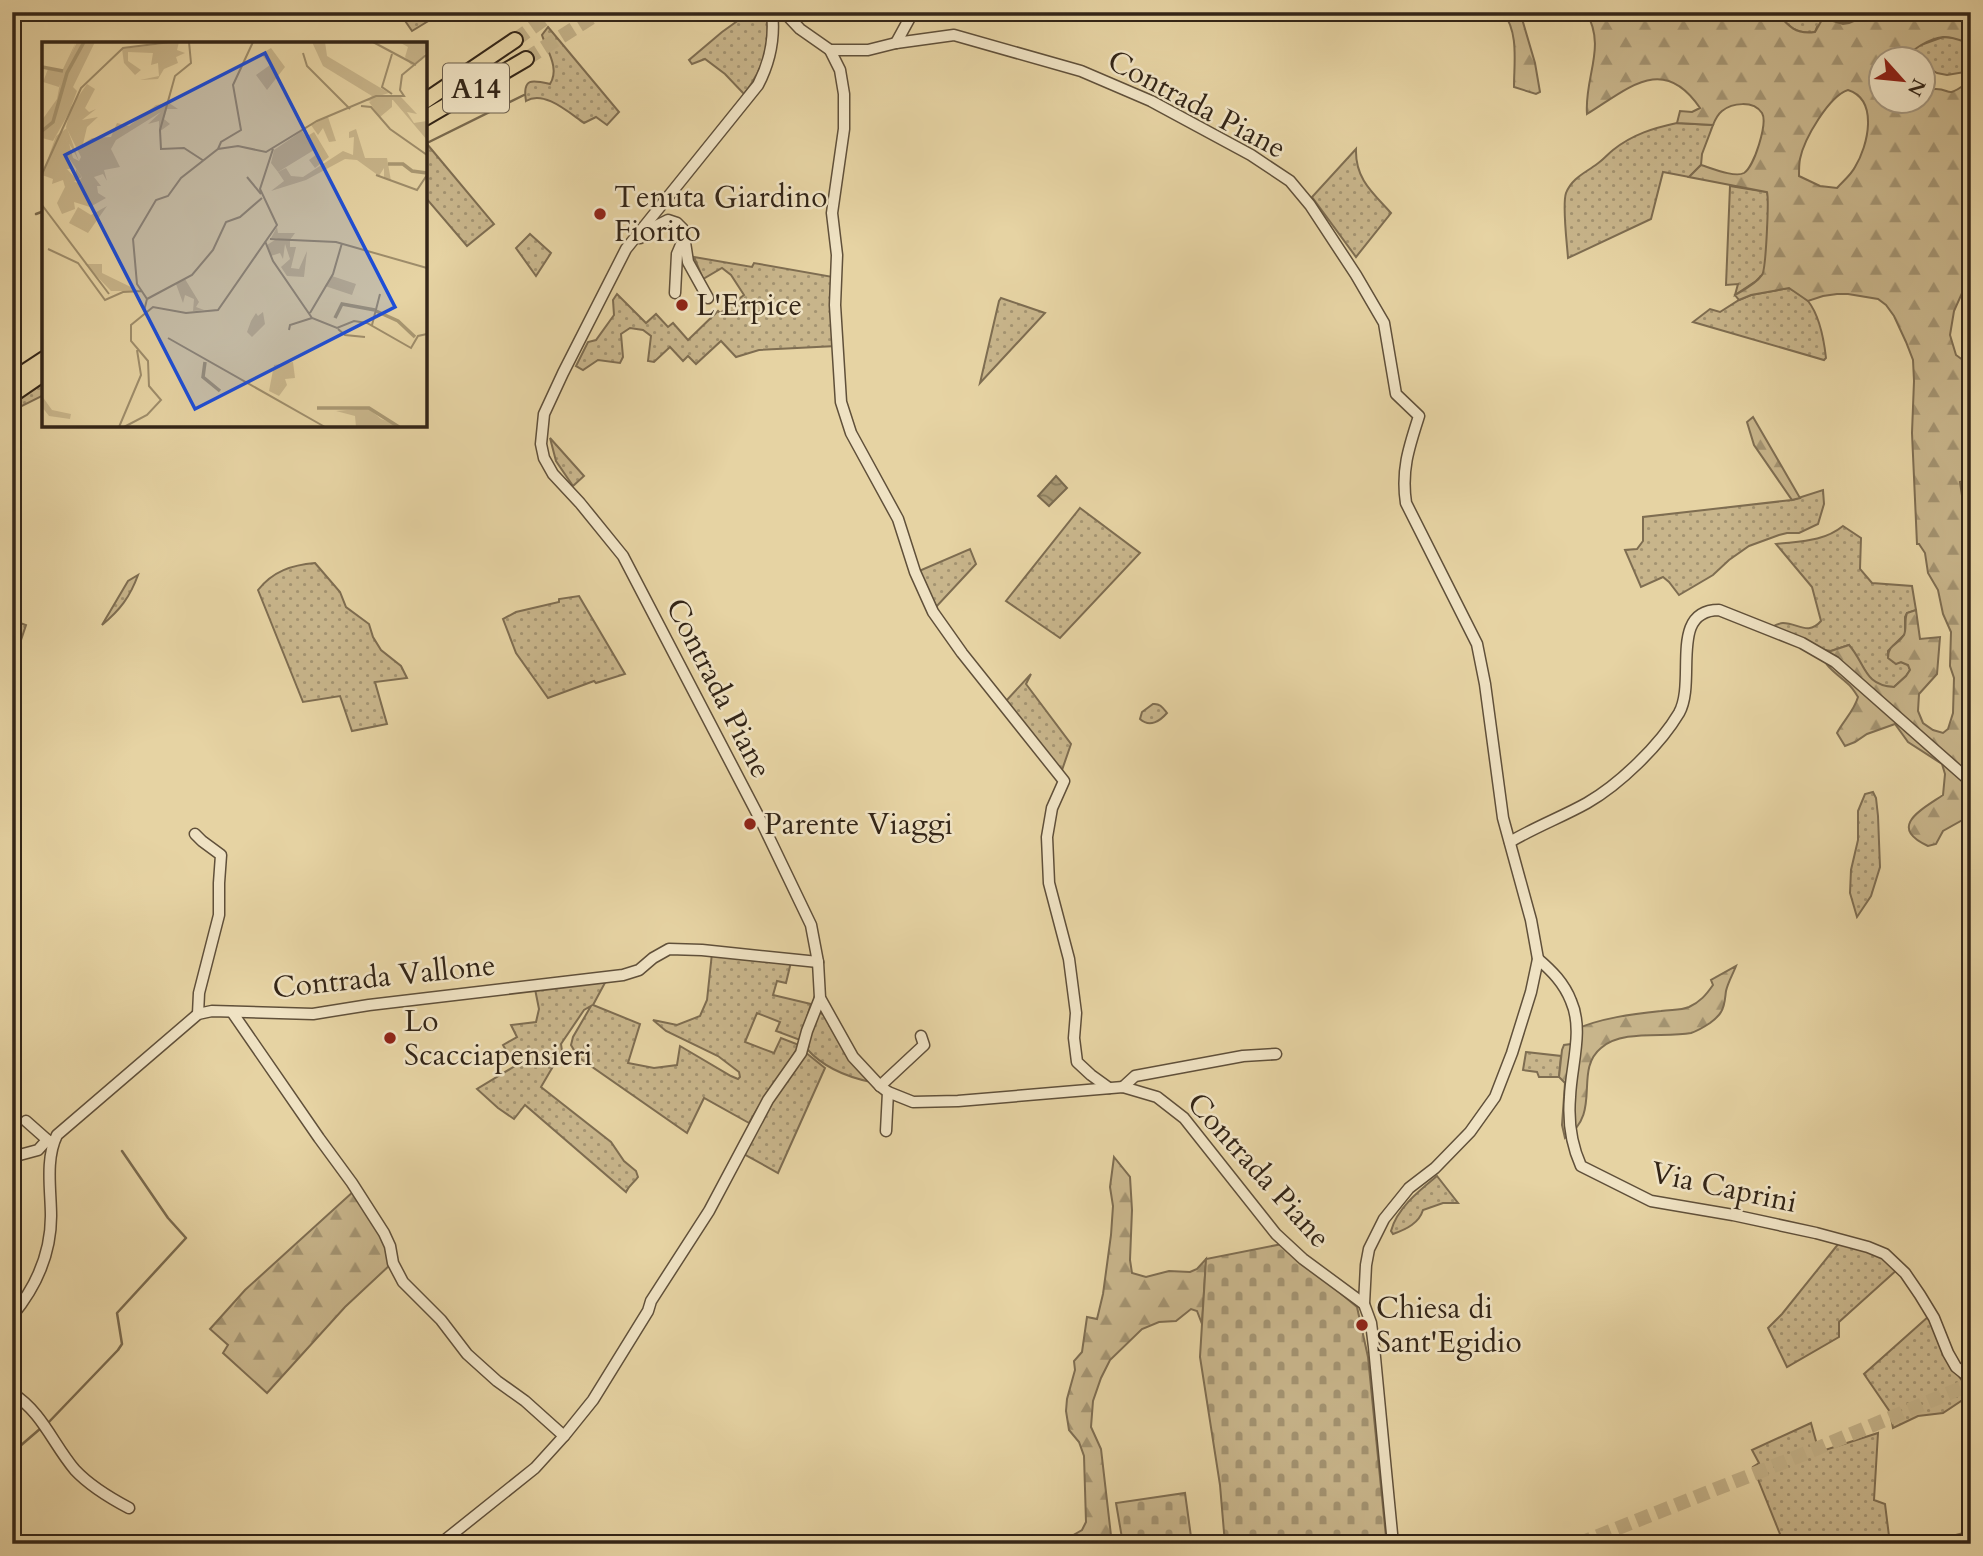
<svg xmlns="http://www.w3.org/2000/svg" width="1983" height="1556" viewBox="0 0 1983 1556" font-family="Cardo,serif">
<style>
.grass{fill:url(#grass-dots);stroke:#7e6d51;stroke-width:2}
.forest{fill:url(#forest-firs);stroke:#7e6d51;stroke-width:2;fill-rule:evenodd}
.cemetery{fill:url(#cemetery-stones);stroke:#7e6d51;stroke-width:2}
.water{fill:url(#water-waves);stroke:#7a6a4e;stroke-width:2}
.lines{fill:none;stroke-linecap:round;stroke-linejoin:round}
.stream{stroke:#7a6a4e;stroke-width:2.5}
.highway-tunnel{stroke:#c2b087;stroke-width:14;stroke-dasharray:14 7;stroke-linecap:butt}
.minor-casing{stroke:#60503a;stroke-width:13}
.highway-casing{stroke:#332517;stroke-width:18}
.minor{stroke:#efe2c3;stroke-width:10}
.highway{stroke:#e6d3a3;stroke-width:14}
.poi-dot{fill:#8f2418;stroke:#efe2c3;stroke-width:2.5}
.labels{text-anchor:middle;stroke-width:5;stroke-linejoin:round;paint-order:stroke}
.shield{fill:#efe2c3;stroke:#6b5e4b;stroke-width:2}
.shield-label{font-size:28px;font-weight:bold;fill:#332517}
.street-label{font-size:30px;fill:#332517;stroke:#efe2c3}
.poi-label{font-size:30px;fill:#332517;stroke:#efe2c3;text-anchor:start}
.inset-river{fill:none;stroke:#a99873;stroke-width:3.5}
.inset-road{fill:none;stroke:#9e8d6b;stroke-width:2}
.view{fill:#1d4ed8;fill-opacity:0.15;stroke:#1d4ed8;stroke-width:3.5}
.inset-edge{fill:none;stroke:#332517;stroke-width:3.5}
</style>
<defs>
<pattern id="grass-dots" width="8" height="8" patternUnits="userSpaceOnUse" patternTransform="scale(1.75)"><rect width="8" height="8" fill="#c8b58b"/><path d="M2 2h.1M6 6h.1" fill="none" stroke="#a39371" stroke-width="1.8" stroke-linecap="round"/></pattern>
<pattern id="forest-firs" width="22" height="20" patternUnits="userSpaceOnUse" patternTransform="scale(1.75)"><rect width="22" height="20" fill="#c8b58b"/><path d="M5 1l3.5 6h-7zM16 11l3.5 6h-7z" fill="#a39371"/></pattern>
<pattern id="cemetery-stones" width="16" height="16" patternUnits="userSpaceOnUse" patternTransform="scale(1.75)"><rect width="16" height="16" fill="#c8b58b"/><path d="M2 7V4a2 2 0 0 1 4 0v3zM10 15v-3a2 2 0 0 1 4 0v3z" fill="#a39371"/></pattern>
<pattern id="water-waves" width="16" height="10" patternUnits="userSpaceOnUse" patternTransform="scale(1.75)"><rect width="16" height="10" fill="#a99873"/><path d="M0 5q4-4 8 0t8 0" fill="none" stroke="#8a7c5d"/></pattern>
</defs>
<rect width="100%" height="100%" fill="#e6d3a3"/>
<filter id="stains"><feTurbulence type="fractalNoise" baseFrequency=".00286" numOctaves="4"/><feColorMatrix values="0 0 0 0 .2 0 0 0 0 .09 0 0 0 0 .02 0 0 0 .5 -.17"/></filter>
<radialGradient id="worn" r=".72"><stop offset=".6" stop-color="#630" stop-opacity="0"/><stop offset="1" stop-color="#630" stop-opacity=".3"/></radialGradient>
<g class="grass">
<path d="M399 12H443L412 31Z"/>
<path d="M750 12H766C772 43 763 70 744 94L725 74 705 59 692 64 689 60 722 32Z"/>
<path d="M1776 12H1827L1861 18C1849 23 1844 24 1831 20L1817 27 1815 32C1796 35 1788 26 1776 12Z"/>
<path d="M548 27 619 112 607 125 596 117 584 123C568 112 544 90 526 101 522 77 533 80 550 84 560 68 547 51 542 35Z"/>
<path d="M1943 37 1957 38 1971 44V71L1947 75 1937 73 1924 65V60H1903L1918 46Z"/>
<path d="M1677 123 1713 125 1702 154 1701 165 1689 177 1663 172 1651 219 1568 258C1567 243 1562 205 1566 193 1572 178 1585 173 1597 164 1603 160 1608 154 1613 150 1633 134 1654 128 1677 123Z"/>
<path d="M427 144 494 224 467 246 425 197V145Z"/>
<path d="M1356 149C1355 179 1373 193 1391 213L1356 257 1312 197Z"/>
<path d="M1730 186 1767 192 1769 200 1766 268 1763 274 1756 281 1735 295 1738 284 1726 285Z"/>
<path d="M530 234 551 253 536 276 516 248Z"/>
<path d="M694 257 752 267 754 263 833 277 836 346 759 350 736 357 721 341 696 364 688 356 683 361 670 347 654 362 648 361 651 336 643 330 630 328 621 334 623 357 620 363 598 360 583 370 576 366 588 342 596 340 614 315 613 300 617 294 646 323 656 314 668 327 673 323 688 340 718 311 720 313 744 295 731 275 722 268 703 279Z"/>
<path d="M1789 288C1795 291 1803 296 1808 301 1820 316 1824 340 1826 358L1824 360 1693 322 1710 309 1720 312 1739 300 1751 295Z"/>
<path d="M1001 298 1045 313 980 383 999 301Z"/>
<path d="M44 383V395L12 411V403Z"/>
<path d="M550 438 584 476 573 486 556 461Z"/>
<path d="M1823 490 1824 504 1818 524 1799 533H1787L1779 535 1749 546 1729 560 1713 575 1679 595 1669 582 1663 577 1641 587 1625 550 1637 549 1643 541V517L1792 500Z"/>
<path d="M1080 508 1140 553 1060 638 1006 601Z"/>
<path d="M1843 526 1861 538 1860 569 1872 583 1912 586 1916 610 1907 613 1905 617V634L1888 651V657L1896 663 1901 662 1908 665 1910 670 1906 676 1894 687 1880 686 1869 677 1849 645 1831 651 1821 650 1772 627C1774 626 1781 623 1783 623 1798 623 1808 636 1821 621L1812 587 1776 544C1801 541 1823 542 1843 526Z"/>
<path d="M970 549 976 564 936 607 919 571Z"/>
<path d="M315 563 340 592 346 607 369 624 373 637 381 650 401 666 407 678 375 682 387 724 352 731 340 696 303 702 258 590C273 571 292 565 315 563Z"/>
<path d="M138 575C130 597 120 610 102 625L128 581Z"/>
<path d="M579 596 625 674 596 683 594 681 548 698 516 653 503 619 516 612 559 602V599Z"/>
<path d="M12 620 26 625 12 667Z"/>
<path d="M1031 674 1026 684 1071 744 1061 773 1005 702Z"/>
<path d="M1153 704C1160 703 1163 708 1167 713 1160 721 1150 728 1140 719L1142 712Z"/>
<path d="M1873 792 1876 798 1878 816 1880 867 1871 896 1857 917 1850 893 1851 870 1858 840V811L1865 794Z"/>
<path d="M712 953 791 962 786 983 777 981 773 995 811 1004 800 1040 776 1031 780 1022 757 1013 745 1042 774 1053 781 1038 799 1045C785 1072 764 1095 749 1123L704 1098 687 1133 578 1057 571 1045 573 1037 591 1006 584 1010 561 1044 562 1051 541 1087 611 1142 624 1161 636 1171 638 1177C634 1183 629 1185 626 1192L525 1105 514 1119 498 1108 477 1089 515 1066 503 1045 517 1037 511 1025 536 1022 539 1009 535 989 607 979 593 1005 640 1024 628 1063 654 1068 677 1065 680 1046 731 1076 738 1079 740 1077 739 1072 718 1056 666 1031 653 1020 677 1025 700 1016 707 1000Z"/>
<path d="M818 1012 825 1015 871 1082C847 1077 823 1067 807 1049L816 1014Z"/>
<path d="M805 1052 825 1068 778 1173 742 1153 765 1109Z"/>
<path d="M1526 1052 1561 1056 1559 1077H1539L1537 1072 1523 1070Z"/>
<path d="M1437 1176 1458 1203H1443L1423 1210C1419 1223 1407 1229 1393 1234L1391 1231C1397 1208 1420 1190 1437 1176Z"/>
<path d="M1864 1242 1899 1268 1839 1322V1337L1787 1367 1768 1328 1782 1314 1839 1243Z"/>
<path d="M1929 1316C1939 1347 1949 1364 1969 1390L1964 1399 1943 1413 1918 1416 1893 1428 1890 1412 1864 1374Z"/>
<path d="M1811 1423 1819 1452 1878 1433 1874 1500 1885 1504 1890 1544H1784L1753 1467 1759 1463 1752 1450Z"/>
<path d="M1971 1531V1544H1921Z"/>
</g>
<g class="forest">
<path d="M1503 12H1520L1535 63 1540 92 1536 94 1514 87C1514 62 1519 33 1503 12Z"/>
<path d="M1586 12H1776C1788 26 1796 35 1815 32L1823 18 1843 24 1849 23 1861 18H1887V12H1971V44C1962 41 1952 36 1943 37 1928 39 1913 49 1903 59L1882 60V102H1924V89C1928 90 1931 89 1936 89 1951 89 1946 98 1964 85L1971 86V255L1963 291 1954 311 1950 335 1956 355 1971 366V479L1960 482 1971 557V812L1966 818 1943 831 1936 844 1928 846C1887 827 1921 810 1943 795L1945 774 1942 764 1908 742 1895 724 1867 734 1855 742 1845 746 1837 733C1844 720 1854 711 1858 697 1855 692 1852 687 1847 683 1835 672 1823 666 1821 650L1831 651 1849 645C1866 664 1863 685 1894 687L1906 676 1910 670 1908 665 1901 662 1896 664 1888 658C1888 644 1898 645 1904 635 1907 628 1904 620 1907 613L1916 610 1920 639 1940 637 1937 674 1919 694 1918 711 1923 723 1933 730 1943 733 1948 729 1953 713 1954 678 1950 666 1951 632 1943 614 1938 590 1928 573 1925 553 1919 544H1917L1912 433 1914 381 1913 360 1906 342 1894 316 1886 305 1878 299 1848 294H1837L1823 296 1808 301 1789 288 1751 295 1739 300 1735 295C1744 290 1756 284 1762 275 1766 270 1769 200 1767 192L1689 177 1701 165C1711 168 1735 178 1744 173 1754 167 1768 123 1762 113 1753 100 1732 103 1722 111 1717 115 1715 120 1713 125L1677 123 1680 111 1692 112 1700 108C1663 53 1628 89 1587 114 1584 77 1607 47 1586 12ZM1848 90C1879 100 1868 146 1855 167 1851 175 1843 181 1837 188L1820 186 1799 176C1799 170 1799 164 1800 159 1804 139 1829 96 1848 90Z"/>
<path d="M1753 417 1800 498 1792 500 1754 445 1747 422Z"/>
<path d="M1736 966C1733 974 1728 982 1726 991 1725 998 1725 1006 1721 1012 1719 1016 1714 1020 1710 1023 1704 1027 1697 1031 1691 1033 1665 1038 1622 1029 1601 1048 1573 1071 1603 1113 1565 1138L1562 1125 1565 1083 1559 1077 1562 1050 1564 1045 1571 1044 1574 1030C1600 1018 1633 1014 1661 1011 1671 1009 1679 1011 1689 1007 1700 1002 1706 995 1713 985L1711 980Z"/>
<path d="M1114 1157 1130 1177 1132 1210 1130 1260 1132 1273 1146 1277 1169 1271 1190 1272 1197 1269 1206 1259 1202 1324 1197 1311 1191 1309 1176 1321 1159 1322 1142 1329 1110 1360 1101 1378 1093 1401 1091 1427 1101 1449 1112 1544H1076L1070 1537 1082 1530 1086 1522 1084 1456 1079 1442 1069 1430 1066 1411 1067 1399 1075 1370 1074 1361 1082 1352 1087 1317 1097 1319 1103 1294 1111 1235 1113 1206 1110 1187Z"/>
<path d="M355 1190 387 1241 391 1264 345 1307 267 1393 223 1353 228 1345 210 1329 245 1290Z"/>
</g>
<g class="cemetery">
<path d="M1282 1244 1357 1307 1368 1357 1386 1537 1335 1540 1334 1544H1225L1220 1485 1200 1357 1206 1259Z"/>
<path d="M1185 1493 1192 1544H1123L1116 1503Z"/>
</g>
<path class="water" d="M1056 476 1067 488 1049 506 1038 496Z"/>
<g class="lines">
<g class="stream">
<path d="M425 144 524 95"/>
<path d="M36 214 44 211"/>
<path d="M47 1424 118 1350 122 1344 117 1313 186 1238 168 1218 122 1151"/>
<path d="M12 1453 41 1428"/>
</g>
<g class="highway-tunnel">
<path d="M515 40 554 12"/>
<path d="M526 59 600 12"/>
<path d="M1578 1544 1799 1456 1971 1384"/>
</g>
<defs>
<g id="minor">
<path d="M772 12C775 38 770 62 758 85L626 249 563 373 544 414 541 444 544 458 553 474 580 503 623 556 762 823 811 925 818 962 820 998 853 1057 880 1086 888 1092 913 1102 958 1101 1123 1087 1157 1097 1184 1118 1276 1234 1303 1259 1364 1304"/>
<path d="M784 12 800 29 830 50H868L896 43 954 35 1081 71 1151 101 1251 155 1290 181 1310 205 1356 275 1384 323 1396 394 1419 416C1409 447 1401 470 1406 503L1477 644 1485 684 1503 818 1531 920 1538 959 1531 992 1512 1053 1495 1097 1470 1132 1435 1168 1409 1188 1384 1219 1369 1249 1366 1265 1364 1304 1371 1323 1374 1347 1393 1544"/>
<path d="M896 43 913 12"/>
<path d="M830 50 840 70 844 94V129L832 213 837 255 835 305 841 402 851 433 898 519 915 572 933 612 962 653 1064 781 1052 808 1047 837 1049 883 1069 959 1076 1013 1074 1038 1077 1062 1091 1075 1109 1088"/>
<path d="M640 238 656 226 668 220 677 223 683 229 688 262 708 298"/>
<path d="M675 293 677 254 683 240"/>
<path d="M195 834 202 841 221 855 219 883V915L199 993 198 1014"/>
<path d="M1510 842C1535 827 1562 817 1587 803 1620 784 1660 745 1679 713 1697 681 1668 610 1719 610L1802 643 1835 662 1971 782"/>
<path d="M1538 959C1552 971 1564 983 1571 1001 1584 1030 1571 1066 1570 1097 1568 1121 1571 1144 1581 1166L1651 1201 1733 1215 1816 1233 1868 1247 1885 1254 1905 1273 1920 1295 1934 1318 1948 1353 1956 1367 1971 1379"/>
<path d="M232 1012 319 1138 352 1183 384 1233 390 1246 393 1263 403 1282 441 1320 467 1354 497 1381 525 1401 564 1436"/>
<path d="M880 1086 924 1045 921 1036"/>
<path d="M1123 1087 1135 1076 1243 1056 1276 1054"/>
<path d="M26 1121 52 1144"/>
<path d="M886 1131 888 1092"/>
<path d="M12 1157 38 1150 47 1140"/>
<path d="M12 1316C36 1287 51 1255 51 1216 51 1191 45 1159 57 1135L198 1014 212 1011 313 1014 369 1005 623 975 639 970 653 958 669 949 702 950 818 962"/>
<path d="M12 1393C42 1412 53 1444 75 1470 90 1486 110 1498 129 1508"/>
<path d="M440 1544 535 1468 564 1436 593 1400 648 1311 651 1301 709 1211 768 1100 801 1053 807 1031 820 998"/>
</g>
<g id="highway">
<path d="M425 101 515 40"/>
<path d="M425 118 526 59"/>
<path d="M12 380 44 359"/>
<path d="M12 395 44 373"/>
</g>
</defs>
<use href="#minor" class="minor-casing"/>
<use href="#highway" class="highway-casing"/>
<use href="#minor" class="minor"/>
<use href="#highway" class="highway"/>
</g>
<g class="poi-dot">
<circle cx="600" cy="214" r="7"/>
<circle cx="682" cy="305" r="7"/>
<circle cx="750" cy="824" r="7"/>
<circle cx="390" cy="1038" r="7"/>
<circle cx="1362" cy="1325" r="7"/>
</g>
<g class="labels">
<rect class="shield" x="443" y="63.5" width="66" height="49" rx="5"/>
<g class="shield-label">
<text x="476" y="98">A14</text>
</g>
<g class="street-label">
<text transform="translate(1197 104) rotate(28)" y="10">Contrada Piane</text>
<text transform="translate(719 688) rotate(63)" y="10">Contrada Piane</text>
<text transform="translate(384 976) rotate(-6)" y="10">Contrada Vallone</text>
<text transform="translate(1259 1170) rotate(48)" y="10">Contrada Piane</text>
<text transform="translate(1724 1187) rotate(12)" y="10">Via Caprini</text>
</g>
<g class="poi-label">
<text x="614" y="207">Tenuta Giardino<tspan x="614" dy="34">Fiorito</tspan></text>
<text x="696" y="315">L'Erpice</text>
<text x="764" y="834">Parente Viaggi</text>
<text x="404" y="1031">Lo<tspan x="404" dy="34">Scacciapensieri</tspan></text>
<text x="1376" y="1318">Chiesa di<tspan x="1376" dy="34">Sant'Egidio</tspan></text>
</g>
</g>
<g transform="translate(42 42)">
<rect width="385" height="385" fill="#e6d3a3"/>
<path d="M34 0 17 45 1 40 6 27 20 29ZM229 6 243 25 225 48 214 33 228 23 219 12ZM337 55 350 58V65L338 75 327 60ZM286 75 294 99 287 100 281 86 276 93 269 83ZM25 86 37 119 25 98 24 112 31 127H25L34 137V127L40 135 23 145 21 138 10 142 11 137 0 133 14 94ZM235 185 236 191H253L248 198V205H254L249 226 257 227 265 209 262 235 245 234 239 225 248 217 243 202 241 217 238 211 229 214 225 203 236 196H229ZM43 222H60V231L97 249H69ZM143 237 157 260 154 265 162 268 151 269 152 257 143 253 141 261 134 242ZM221 270 223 282 210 295 205 290 209 279 214 271 216 274ZM251 320 253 336 243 337 245 343 237 354 227 349 232 323ZM326 366 339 377 353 382 355 385H314L313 374 294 369Z" fill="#c8b58b"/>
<path d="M35 0H53L31 45 35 49 29 65 45 42 53 47 43 66 47 70 54 67 40 78 56 75 45 85 41 102 50 96 69 95 75 81 87 84 114 63 127 61 136 67H125L122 77 128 82 117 90V79L106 82 119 70 74 98 69 107 78 125 62 128 65 139 61 132 52 135 59 144H55L56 151 64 156 48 165 32 160 33 167 20 172 15 161 23 145 28 138 36 141 40 135 24 112 23 102 26 97 31 116 37 119 39 115 24 85 28 69 11 99 0 96V78L15 57 20 31ZM137 0 135 8 143 11 134 15 136 21 122 27 116 37 98 38 117 34 116 21 109 23 111 11 86 10V19L99 28 93 33 82 21 80 7ZM270 0H283L285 14 347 51 340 53 359 55 375 72 365 70 372 81 385 79V98L351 58 324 59 330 54 281 24ZM314 87 323 116H345L349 139 342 136V126L337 134 315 118 303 117 264 138 229 149 242 139 236 130 244 126 249 134 261 135 301 109 311 113 312 95 307 96V90ZM65 164 46 191 27 181 36 165 49 173ZM290 234 314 242 310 253 283 244Z" fill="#c8b58b"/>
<path d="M260 89 264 95 272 90 287 115 273 126 267 118 275 112 272 108 236 130 229 121 232 108Z" fill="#c8b58b"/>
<path d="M357 0H385V7L380 18 369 23 363 15 366 5ZM0 354 10 368 29 372 28 377 7 374 0 365Z" fill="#c8b58b"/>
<path class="inset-river" d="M0 25 21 29M0 89 11 80 25 31 42 0M346 122H361L370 129 385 131M334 269 356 279 373 295M293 276 300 262 333 268M163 320 161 335 178 349M275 366H327L357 385"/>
<path class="inset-road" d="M147 0 149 21 133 34 118 88 119 107 142 106 162 119M331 0 374 23M261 11 265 24 308 67M350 52 340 45 350 12M319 64 329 65 348 87 385 113M176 107 179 100 199 88 191 43 211 0M0 132 39 46 81 6 129 0M334 133 375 148 385 133M205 135 219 152M0 163 67 252M228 197 294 200 385 226M223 199 231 219 270 276 295 286 312 279 325 281 369 306 376 294 385 292M6 207 36 221 63 258 81 250 100 249M105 257 150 233 171 208 184 180 198 175 220 156M102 269 105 257 95 242 91 197 114 158 126 154 139 136 176 107 196 104 224 110 275 79 334 54H362L358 48 360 33 384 13M268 271 291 232 300 201M330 283 338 252M296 287 303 293 323 295M247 288 248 283 270 276M126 296 283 385M77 385 99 333 95 308M82 385 105 373 119 358 107 344 106 319 89 299V283L111 265 144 271 176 268 235 183 218 147 231 107"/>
<path class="view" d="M223 11 353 265 153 367 23 113Z"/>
<rect width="385" height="385" class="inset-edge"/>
</g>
<rect width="1983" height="1556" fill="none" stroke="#e6d3a3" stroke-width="42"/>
<rect x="14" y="14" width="1955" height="1528" fill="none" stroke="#332517" stroke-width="3.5"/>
<rect x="21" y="21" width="1941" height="1514" fill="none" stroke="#332517" stroke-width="2"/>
<g transform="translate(1902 80) rotate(117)"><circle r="33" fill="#efe2c3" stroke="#a4967e" stroke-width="2"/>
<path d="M0-5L12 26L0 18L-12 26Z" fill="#8f2418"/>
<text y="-10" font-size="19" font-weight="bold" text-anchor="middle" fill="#332517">N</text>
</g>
<rect width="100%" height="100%" filter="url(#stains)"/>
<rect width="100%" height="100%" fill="url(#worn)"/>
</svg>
